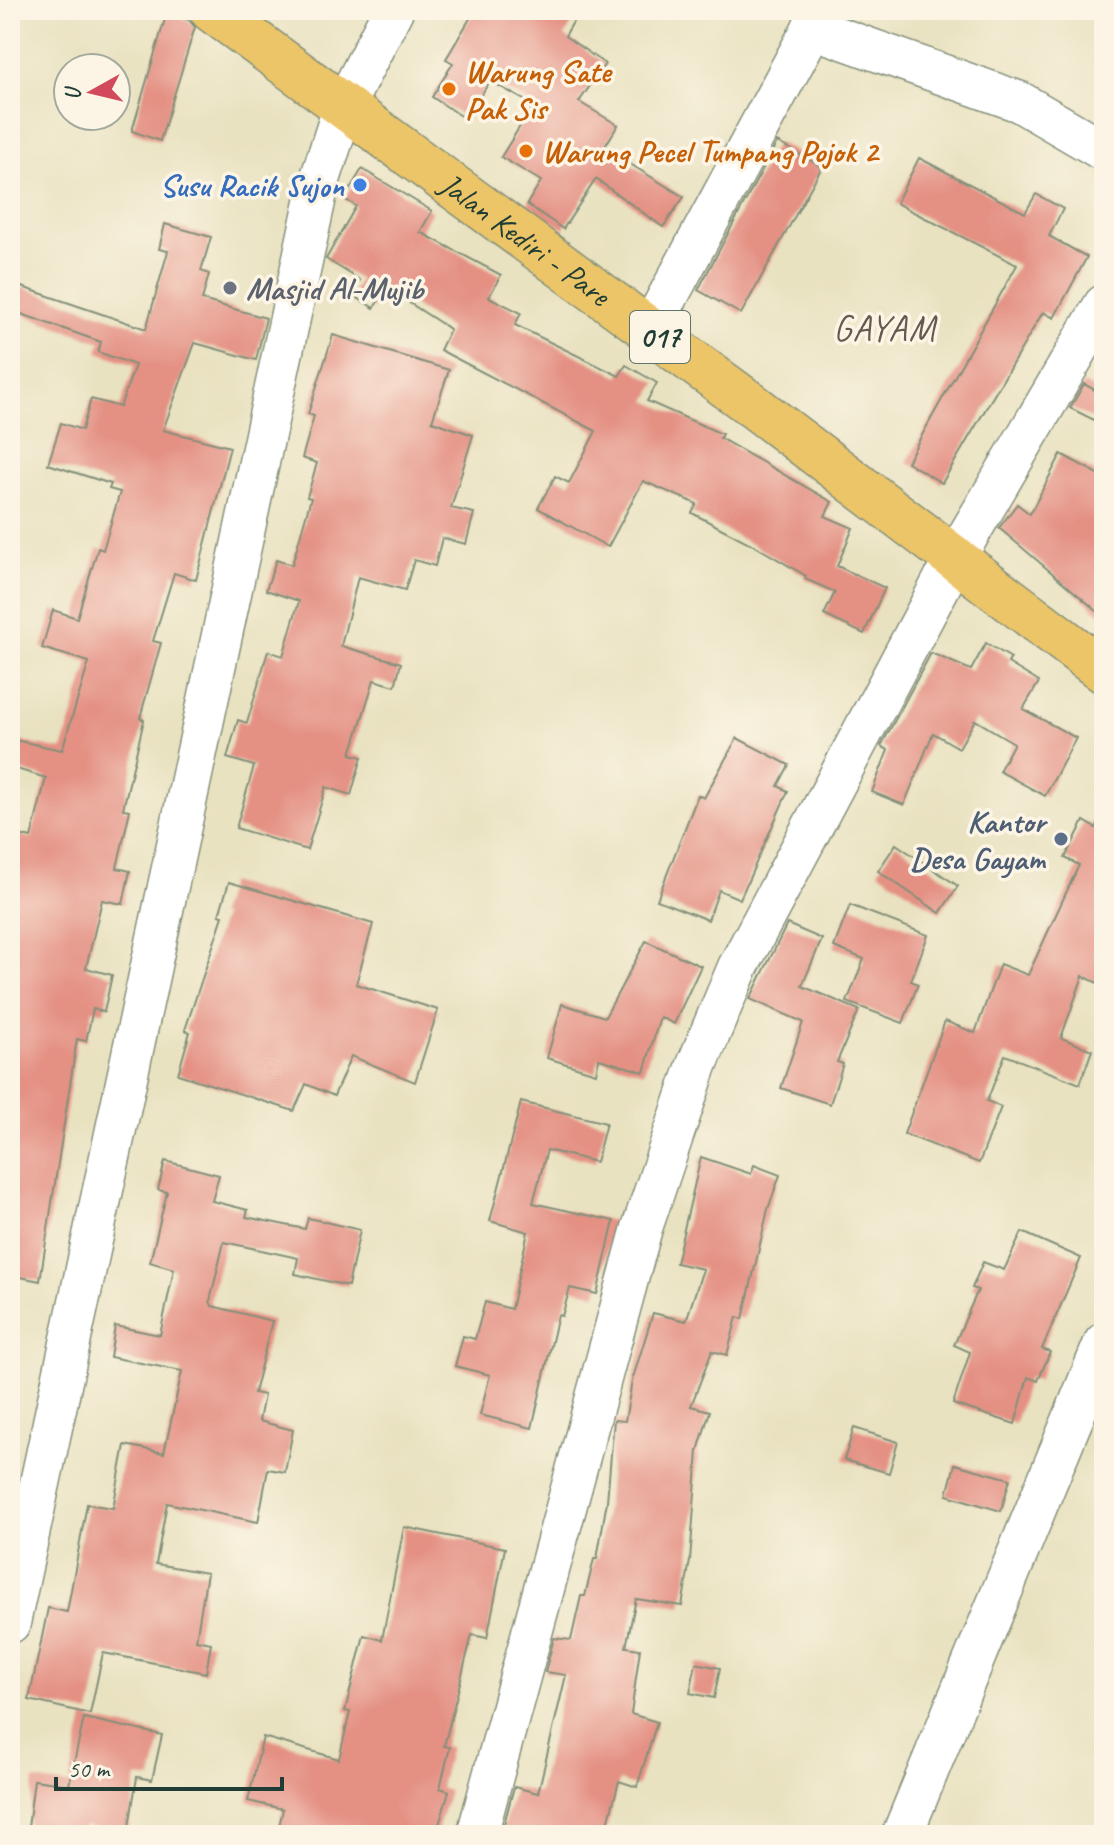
<svg xmlns="http://www.w3.org/2000/svg" width="1114" height="1845" viewBox="0 0 1114 1845" font-family="Caveat,sans-serif">
<style>
.building{fill:#e49184}
.lines{fill:none;stroke-linecap:round;stroke-linejoin:round}
.minor-casing{stroke:#84907a;stroke-width:43}
.major-casing{stroke:#84907a;stroke-width:47}
.minor{stroke:#fff;stroke-width:40}
.major{stroke:#edc569;stroke-width:44}
.food-dot{fill:#e8710a;stroke:#fcf5e5;stroke-width:3}
.shop-dot{fill:#3f7fe0;stroke:#fcf5e5;stroke-width:3}
.worship-dot{fill:#6b7280;stroke:#fcf5e5;stroke-width:3}
.service-dot{fill:#5c6f8a;stroke:#fcf5e5;stroke-width:3}
.labels{text-anchor:middle;stroke-width:7;stroke-linejoin:round;paint-order:stroke}
.shield{fill:#fcf5e5;stroke:#617469;stroke-width:2}
.shield-label{font-size:30px;font-weight:bold;fill:#1f3d34}
.food-label{font-size:32px;font-weight:bold;fill:#c56008;stroke:#fcf5e5;text-anchor:start}
.shop-label{font-size:32px;font-weight:bold;fill:#366cbe;stroke:#fcf5e5;text-anchor:end}
.street-label{font-size:32px;fill:#1f3d34;stroke:#fcf5e5}
.worship-label{font-size:32px;font-weight:bold;fill:#5b616d;stroke:#fcf5e5;text-anchor:start}
.service-label{font-size:32px;font-weight:bold;fill:#4e5e75;stroke:#fcf5e5;text-anchor:end}
.quarter-label{font-size:36px;letter-spacing:2px;fill:#645a50;stroke:#fcf5e5}
</style>
<rect width="100%" height="100%" fill="#fcf5e5"/>
<filter id="ink" filterUnits="userSpaceOnUse"><feTurbulence type="fractalNoise" baseFrequency=".0125" numOctaves="2"/><feDisplacementMap in="SourceGraphic" scale="16" xChannelSelector="R" yChannelSelector="G"/><feConvolveMatrix kernelMatrix="1 2 1 2 8 2 1 2 1" color-interpolation-filters="sRGB"/></filter>
<filter id="wash" filterUnits="userSpaceOnUse"><feTurbulence type="fractalNoise" baseFrequency=".006" numOctaves="4" result="noise"/><feDisplacementMap in="SourceGraphic" scale="32" xChannelSelector="R" yChannelSelector="G"/><feGaussianBlur stdDeviation="1.8" result="paint"/><feColorMatrix in="noise" values="0 0 0 0 0 0 0 0 0 0 0 0 0 0 0 0 0 1.4 0 .05"/><feComposite in="paint" operator="in"/></filter>
<g filter="url(#wash)">
<rect width="100%" height="100%" fill="#e9e2c1"/>
<g id="blocks">
<g class="building">
<path d="M475 10H580L565 36 605 64 579 102 618 125 604 148 684 197 663 227 596 179 563 229 527 204 541 181 501 157 533 105 490 81 466 119 432 97 453 63 446 59Z"/>
<path d="M167 12 189 20 195 27 160 141 132 131Z"/>
<path d="M777 142 822 167 741 314 698 290Z"/>
<path d="M919 158 1025 213 1036 194 1063 209 1049 236 1087 257 1054 318 1043 312 942 483 907 462 1017 265 896 203Z"/>
<path d="M362 169 432 211 420 232 501 275 489 297 521 313 515 325 619 376 626 365 657 383 647 401 722 434 720 438 832 502 825 516 853 528 837 566 885 588 864 634 824 615 835 592 805 579 806 576 757 547 692 513 697 504 643 481 608 547 538 508 555 476 569 483 596 431 440 350 450 329 386 288 374 308 351 294 360 280 326 259 356 206 344 199Z"/>
<path d="M165 224 211 237 201 271 209 274 202 300 266 318 256 360 195 343 163 430 230 447 196 580 174 573 153 641 161 643 140 718 144 720 123 809 130 810 117 868 130 871 123 904 102 900 86 968 112 975 104 1012 93 1009 86 1041 77 1039 40 1281 10 1275V832L31 838 46 778 10 767V739L62 750 89 662 42 648 53 610 77 618 98 548 103 550 120 492 109 489 111 484 48 464 61 423 82 430 91 399 120 407 135 365 98 352 101 342 10 310V283L146 329 168 251 159 249Z"/>
<path d="M333 335 449 370 432 421 473 435 451 508 474 513 466 544 442 538 435 566 414 560 405 590 358 577 341 646 401 663 395 686 374 680 351 754 362 757 351 795 326 787 307 850 236 828 254 766 227 758 238 720 247 723 268 651 283 656 299 601 266 590 276 560 292 565 311 498 307 497 317 463 302 458 314 416 308 414Z"/>
<path d="M1084 384 1104 395V425L1070 408Z"/>
<path d="M1061 454 1104 477V617L999 528 1017 504 1030 514Z"/>
<path d="M986 643 1011 658 1008 663 1039 682 1023 709 1076 738 1045 796 999 771 1014 743 975 720 959 748 933 733 904 805 872 792 888 750 881 746 931 653 971 670Z"/>
<path d="M737 738 789 765 778 786 788 791 740 899 719 890 708 920 657 900 698 795 704 798Z"/>
<path d="M1104 812V986L1083 976 1061 1038 1092 1050 1080 1084 1005 1055 987 1101 1001 1107 979 1163 904 1134 945 1021 975 1033 1000 964 1028 975 1079 865 1065 858 1084 821 1096 828Z"/>
<path d="M896 844 958 886 940 913 878 871Z"/>
<path d="M229 882 373 924 356 984 438 1010 415 1082 351 1056 334 1096 306 1084 294 1111 178 1074 190 1032 185 1030 223 916 219 915Z"/>
<path d="M850 905 928 935 911 981 918 984 903 1023 847 1002 864 959 834 947Z"/>
<path d="M787 924 822 939 802 986 859 1010 837 1062 843 1064 830 1104 781 1088 803 1022 750 999Z"/>
<path d="M646 941 701 966 674 1024 660 1017 644 1072 599 1059 596 1073 547 1058 562 1004 605 1017Z"/>
<path d="M521 1102 606 1123 596 1162 547 1150 533 1203 614 1221 597 1294 570 1288 562 1316 558 1315 532 1428 480 1415 490 1375 455 1366 463 1336 475 1339 485 1302 511 1309 528 1232 490 1221Z"/>
<path d="M701 1157 751 1174 754 1165 780 1175 768 1209 743 1319 737 1317 727 1355 712 1351 691 1406 710 1411 698 1451 690 1561 682 1606 636 1599 626 1647 640 1649 631 1714 657 1722 637 1787 619 1781 605 1835H501L514 1787 538 1793 566 1675 545 1672 554 1638 571 1640 581 1596H585L594 1559H597L607 1501 614 1420 625 1421 632 1381 653 1313 686 1321 703 1269 676 1263Z"/>
<path d="M165 1161 219 1175 212 1201 248 1210 246 1217 305 1229 308 1218 360 1230 348 1286 295 1274 298 1258 224 1242 210 1301 212 1306 272 1321 254 1393 264 1395 259 1421 293 1430 285 1472 268 1469 258 1522 167 1503 156 1564 207 1573 196 1640 211 1643 206 1673 103 1653 90 1714 29 1700 48 1608 67 1612 87 1504 113 1508 125 1445 164 1453 182 1371 110 1357 115 1326 160 1335 174 1269 150 1262 167 1192 158 1190Z"/>
<path d="M1022 1232 1081 1258 1042 1349 1050 1352 1038 1381 1028 1377 1015 1424 953 1404 970 1352 954 1345 978 1290 972 1288 983 1262 1004 1270Z"/>
<path d="M854 1428 898 1442 889 1473 844 1460Z"/>
<path d="M955 1464 1010 1479 1001 1511 947 1495Z"/>
<path d="M404 1527 505 1548 487 1638 472 1635 444 1746 450 1747 440 1788 449 1791 436 1835H277L283 1809 248 1801 263 1737 339 1759 350 1712 345 1711 364 1635 382 1640Z"/>
<path d="M696 1663 720 1668 714 1698 690 1693Z"/>
<path d="M84 1718 162 1735 152 1780 137 1777 128 1833 84 1826 83 1835H27L34 1780 69 1785Z"/>
</g>
</g>
</g>
<g filter="url(#ink)">
<use href="#blocks" fill-opacity="0" stroke="#84907a" stroke-width="2"/>
<g class="lines">
<defs>
<g id="minor">
<path d="M812 28 1020 102 1104 151"/>
<path d="M650 330 822 10"/>
<path d="M10 1623 319 183 343 108 393 10"/>
<path d="M477 1835 642 1228 697 1065 738 967 955 558 1104 305"/>
<path d="M902 1835 1104 1343"/>
</g>
<g id="major">
<path id="s1" d="M212 10 752 405 1104 671"/>
</g>
</defs>
<use href="#minor" class="minor-casing"/>
<use href="#major" class="major-casing"/>
<use href="#minor" class="minor"/>
<use href="#major" class="major"/>
</g>
</g>
<g class="food-dot">
<circle cx="449" cy="89" r="8"/>
<circle cx="526" cy="151" r="8"/>
</g>
<circle class="shop-dot" cx="360" cy="185" r="8"/>
<circle class="worship-dot" cx="230" cy="288" r="8"/>
<circle class="service-dot" cx="1061" cy="839" r="8"/>
<g class="labels">
<rect class="shield" x="630" y="311" width="60" height="52" rx="6"/>
<g class="shield-label">
<text x="660" y="347">017</text>
</g>
<g class="food-label">
<text x="465" y="82">Warung Sate<tspan x="465" dy="37">Pak Sis</tspan></text>
<text x="542" y="162">Warung Pecel Tumpang Pojok 2</text>
</g>
<g class="shop-label">
<text x="344" y="196">Susu Racik Sujon</text>
</g>
<g class="street-label">
<text dy="11" stroke="none"><textPath href="#s1" startOffset="388">Jalan Kediri - Pare</textPath></text>
</g>
<g class="worship-label">
<text x="246" y="299">Masjid Al-Mujib</text>
</g>
<g class="service-label">
<text x="1045" y="832">Kantor<tspan x="1045" dy="37">Desa Gayam</tspan></text>
</g>
<g class="quarter-label">
<text x="885" y="340">GAYAM</text>
</g>
</g>
<rect width="1114" height="1845" fill="none" stroke="#fcf5e5" stroke-width="40"/>
<g transform="translate(92 92) rotate(262)"><circle r="38" fill="#fcf5e5" stroke="#a4ab9e" stroke-width="2"/>
<path d="M0-6L14 30L0 20L-14 30Z" fill="#d1495b"/>
<text y="-12" font-size="22" font-weight="bold" text-anchor="middle" fill="#1f3d34">U</text>
</g>
<path d="M56 1777v12h226v-12" fill="none" stroke="#1f3d34" stroke-width="4"/>
<text x="68" y="1777" font-size="24" fill="#1f3d34" stroke="#fcf5e5" stroke-width="6" paint-order="stroke">50 m</text>
</svg>
